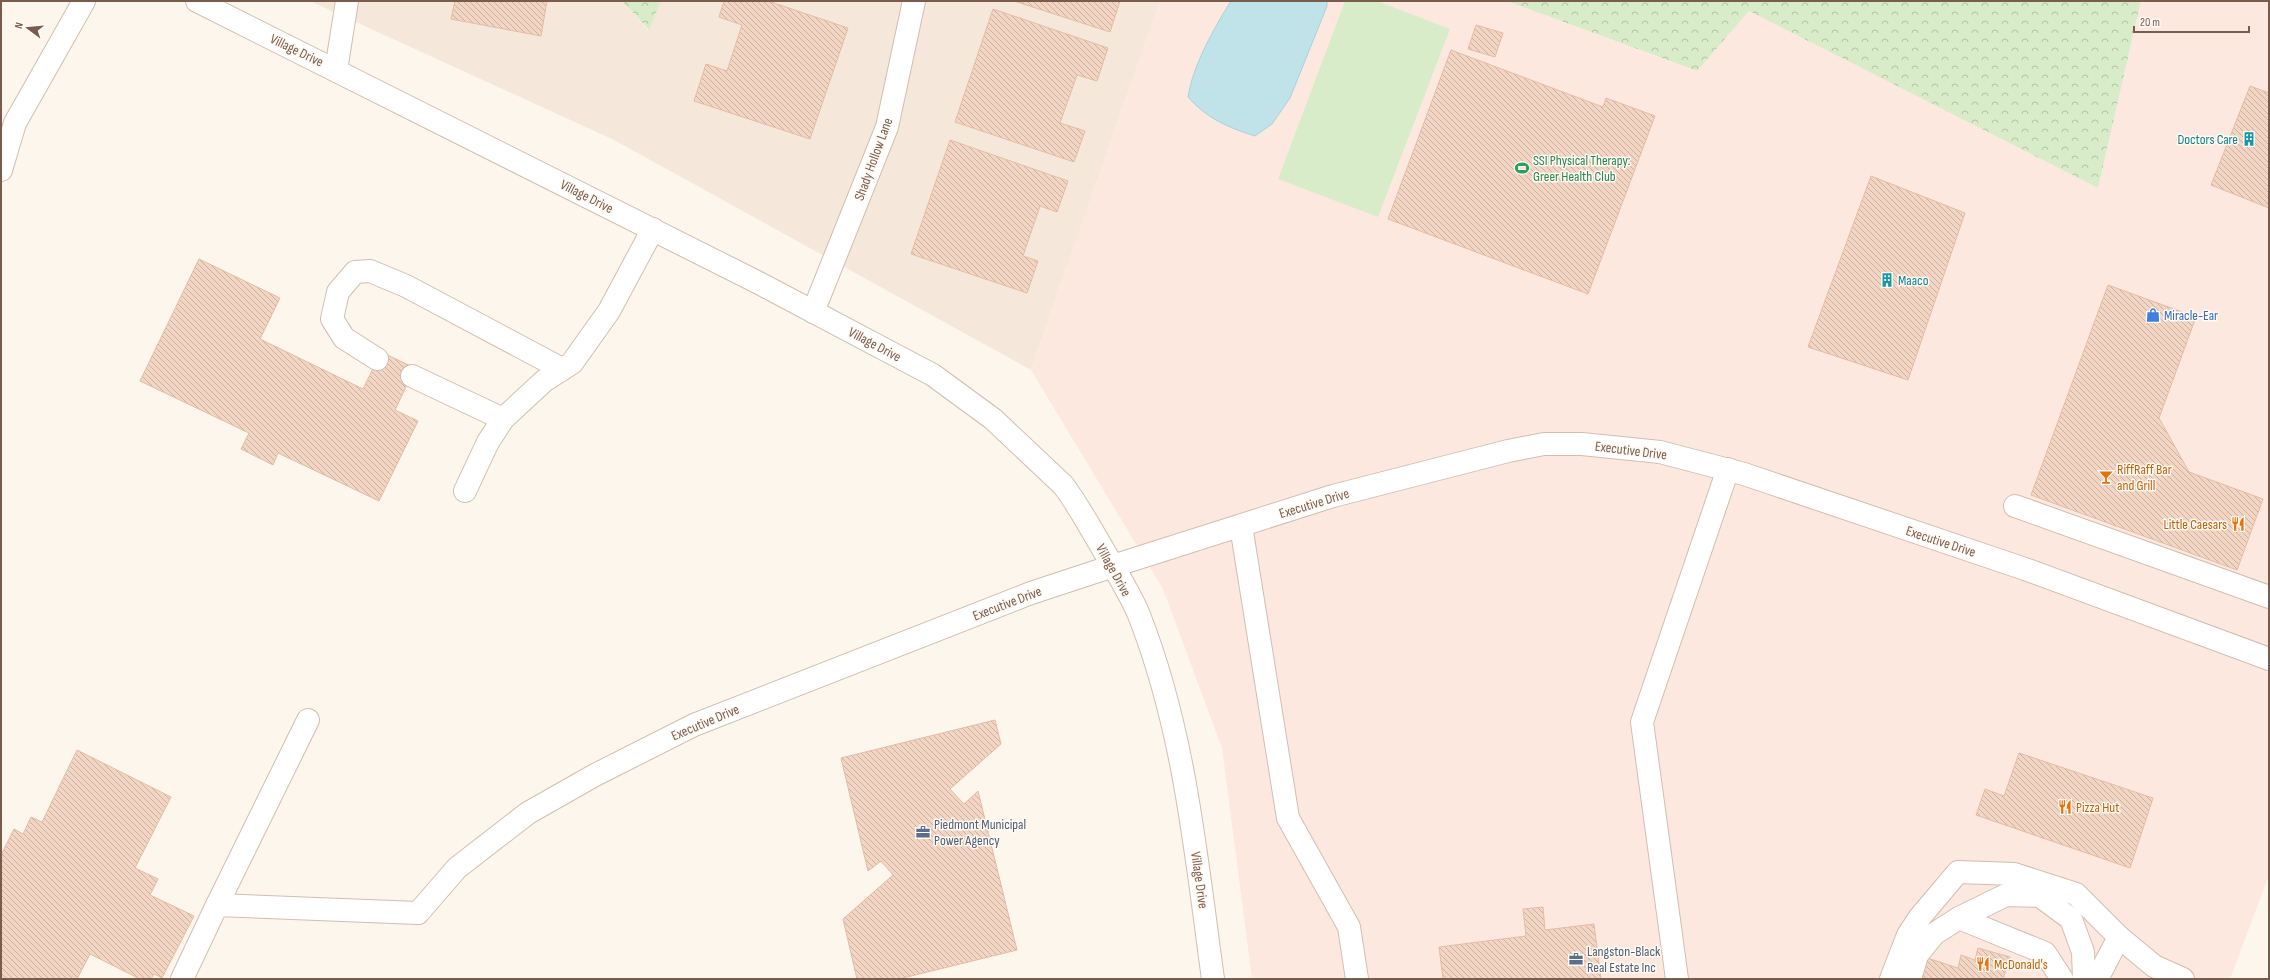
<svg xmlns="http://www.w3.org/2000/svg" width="2270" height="980" viewBox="0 0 2270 980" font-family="'Sofia Sans Condensed',sans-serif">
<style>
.residential{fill:#f5e8da}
.commercial{fill:#fde8e0}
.forest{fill:url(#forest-crowns)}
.pitch{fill:#d8ecc9}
.water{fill:#bfe3e8;stroke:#a5d3da}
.building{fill:url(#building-back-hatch);stroke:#e6bba3}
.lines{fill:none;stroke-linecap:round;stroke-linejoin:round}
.lane-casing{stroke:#d1beb0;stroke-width:24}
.street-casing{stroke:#d1beb0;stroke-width:24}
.lane{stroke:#fff;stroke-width:22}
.street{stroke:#fff;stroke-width:22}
.labels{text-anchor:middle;stroke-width:3;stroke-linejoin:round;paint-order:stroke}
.street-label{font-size:14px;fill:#7a5c4d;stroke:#fffaf3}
.culture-label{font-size:14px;fill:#0d838f;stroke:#fffaf3;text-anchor:end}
.leisure-label{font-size:14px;fill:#27864d;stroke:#fffaf3;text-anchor:start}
.shop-label{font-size:14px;fill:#366cbe;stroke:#fffaf3;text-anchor:start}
.food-label{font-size:14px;fill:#c56008;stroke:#fffaf3;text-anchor:start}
.service-label{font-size:14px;fill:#4e5e75;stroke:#fffaf3;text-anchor:start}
</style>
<defs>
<pattern id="forest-crowns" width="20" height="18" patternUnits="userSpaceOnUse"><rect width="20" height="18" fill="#d8ecc9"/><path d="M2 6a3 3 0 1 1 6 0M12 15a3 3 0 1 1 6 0" fill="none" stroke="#b4c2a5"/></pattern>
<pattern id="building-back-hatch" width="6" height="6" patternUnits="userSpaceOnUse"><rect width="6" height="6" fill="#f3d5c3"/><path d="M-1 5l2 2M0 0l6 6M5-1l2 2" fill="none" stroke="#cab0a1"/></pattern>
</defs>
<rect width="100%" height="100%" fill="#fdf6ec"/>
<path class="residential" d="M310 1H622L648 30 661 1H1160L1031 370 614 140Z"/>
<path class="commercial" d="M1160 1H1506L1696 71 1749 11 2098 188 2141 1H2269V875L2230 979H1252L1222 748 1163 589 1031 370Z"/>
<g class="forest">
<path d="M622 1H661L649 30Z"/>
<path d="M1506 1H2141L2098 188 1749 11 1697 71Z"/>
</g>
<path class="pitch" d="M1345 1H1377L1450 29 1378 217 1278 179Z"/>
<path class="water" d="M1231 1H1327V6L1290 98 1272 124 1255 136C1229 128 1206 118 1188 97 1193 65 1214 28 1231 1Z"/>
<g class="building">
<path d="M455 1H547L541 36 451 19Z"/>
<path d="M724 1H768L848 28 810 139 694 101 706 64 727 71 742 25 719 17Z"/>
<path d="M1014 1H1120L1110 32Z"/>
<path d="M993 9 1108 48 1097 81 1077 75 1060 123 1085 131 1074 162 955 122Z"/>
<path d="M1476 25 1503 33 1495 57 1468 49Z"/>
<path d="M1451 50 1603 107 1606 98 1655 116 1588 294 1388 219Z"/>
<path d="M2250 86 2269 93V208L2211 185Z"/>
<path d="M950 140 1068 181 1057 212 1040 206 1023 256 1038 261 1027 293 911 254Z"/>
<path d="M1871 176 1965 213 1908 380 1808 347Z"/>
<path d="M199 259 280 298 260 339 363 389 381 352 415 368 395 410 418 421 379 501 278 453 273 465 241 449 249 433 140 381Z"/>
<path d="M2108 285 2196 317 2159 418 2189 472 2263 499 2237 570 2031 495Z"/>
<path d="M995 720 1001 744 950 789 964 804 978 791 1017 950 899 979H857L843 919 893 875 881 861 868 871 841 758Z"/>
<path d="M77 750 171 797 135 868 158 879 150 895 194 916 162 978 154 974 151 979H140L90 954 77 979H1V855L14 829 23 834 31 817 42 822Z"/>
<path d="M2019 753 2153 798 2130 868 1976 815 1985 789 2004 796Z"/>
<path d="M1543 907 1545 930 1594 924 1601 979H1443L1439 947 1526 936 1523 909Z"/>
<path d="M1978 948 2010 957 2003 979H1914L1921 956 1958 968 1961 955 1975 960Z"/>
</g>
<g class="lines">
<defs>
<g id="lane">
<path d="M1 170 15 123 84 1"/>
<path d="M377 359 344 338 332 319 338 292 355 272 370 271 406 286 562 369"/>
<path d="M412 376 503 419"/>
<path d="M465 491 488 442 503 419 544 381 572 363 609 311 653 229"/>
<path d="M2015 506 2269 597"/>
<path d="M1241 526 1288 818 1349 927 1357 979"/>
<path d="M217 905 308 720"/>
<path d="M1959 918 2006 895 2040 896 2071 919 2083 952 2084 979"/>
<path d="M2119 937 2154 966 2183 979"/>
<path d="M182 979 217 905 418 913"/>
<path d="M1677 979 1642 722 1728 469"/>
<path d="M1891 979 1908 935 1920 917 1958 872 2014 874 2076 894 2119 937 2097 979"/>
<path d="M1910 979 1917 955 1934 934 1959 918 2045 953 2062 979"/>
</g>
<g id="street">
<path d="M197 1 759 283 933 375 993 419 1063 485C1077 503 1088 524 1100 544 1113 567 1129 591 1139 615 1185 732 1196 856 1213 979"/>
<path d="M336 70 347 1"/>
<path d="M813 312 887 127 914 1"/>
<path d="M418 913 457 868 528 813 595 775 694 725 1031 593 1113 566 1333 496 1508 451 1544 444H1582L1660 452 1744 474 2025 569 2269 659"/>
</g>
</defs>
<use href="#lane" class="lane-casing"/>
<use href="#street" class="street-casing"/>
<use href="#lane" class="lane"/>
<use href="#street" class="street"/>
</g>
<defs>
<symbol id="building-bare" viewBox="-9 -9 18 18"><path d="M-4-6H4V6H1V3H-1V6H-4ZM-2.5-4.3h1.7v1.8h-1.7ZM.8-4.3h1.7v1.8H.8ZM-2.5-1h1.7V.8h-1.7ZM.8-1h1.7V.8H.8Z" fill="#0f9aa8" stroke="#fffaf3" stroke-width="2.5" paint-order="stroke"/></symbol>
<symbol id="stadium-bare" viewBox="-9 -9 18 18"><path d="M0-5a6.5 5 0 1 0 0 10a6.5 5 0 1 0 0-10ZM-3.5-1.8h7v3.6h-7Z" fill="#2e9e5b" stroke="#fffaf3" stroke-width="2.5" paint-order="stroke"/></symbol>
<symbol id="shop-bare" viewBox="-9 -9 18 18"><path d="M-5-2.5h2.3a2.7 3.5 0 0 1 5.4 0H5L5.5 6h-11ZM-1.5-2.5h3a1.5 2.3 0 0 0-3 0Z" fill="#3f7fe0" stroke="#fffaf3" stroke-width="2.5" paint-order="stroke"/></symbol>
<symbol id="bar-bare" viewBox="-9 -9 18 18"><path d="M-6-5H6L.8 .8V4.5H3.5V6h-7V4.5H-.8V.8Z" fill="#e8710a" stroke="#fffaf3" stroke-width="2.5" paint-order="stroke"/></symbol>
<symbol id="restaurant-bare" viewBox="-9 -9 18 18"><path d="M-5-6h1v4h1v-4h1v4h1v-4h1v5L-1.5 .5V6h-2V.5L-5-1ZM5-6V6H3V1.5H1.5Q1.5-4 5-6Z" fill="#e8710a" stroke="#fffaf3" stroke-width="2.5" paint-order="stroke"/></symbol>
<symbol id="office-bare" viewBox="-9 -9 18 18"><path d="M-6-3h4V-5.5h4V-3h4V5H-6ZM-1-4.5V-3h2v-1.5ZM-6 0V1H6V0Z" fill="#5c6f8a" stroke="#fffaf3" stroke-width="2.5" paint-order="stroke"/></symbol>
</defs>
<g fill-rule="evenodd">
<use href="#building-bare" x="2239" y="129" width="20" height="20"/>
<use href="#stadium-bare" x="1512" y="158" width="20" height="20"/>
<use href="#building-bare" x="1877" y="270" width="20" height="20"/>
<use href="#shop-bare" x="2143" y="305" width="20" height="20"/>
<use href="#bar-bare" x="2096" y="467" width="20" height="20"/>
<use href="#restaurant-bare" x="2228" y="514" width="20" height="20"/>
<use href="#restaurant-bare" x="2055" y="797" width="20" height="20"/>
<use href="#office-bare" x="913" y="822" width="20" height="20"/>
<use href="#office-bare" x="1566" y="949" width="20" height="20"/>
<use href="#restaurant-bare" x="1973" y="954" width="20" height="20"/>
</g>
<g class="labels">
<g class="street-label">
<text transform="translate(297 50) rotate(26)" y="5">Village Drive</text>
<text transform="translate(873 159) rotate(-70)" y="5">Shady Hollow Lane</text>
<text transform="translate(587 196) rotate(27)" y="5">Village Drive</text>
<text transform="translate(875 344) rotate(28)" y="5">Village Drive</text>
<text transform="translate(1631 450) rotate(7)" y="5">Executive Drive</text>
<text transform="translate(1314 503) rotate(-17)" y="5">Executive Drive</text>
<text transform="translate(1941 541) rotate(18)" y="5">Executive Drive</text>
<text transform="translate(1114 570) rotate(61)" y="5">Village Drive</text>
<text transform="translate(1007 603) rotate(-21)" y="5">Executive Drive</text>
<text transform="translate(705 722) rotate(-23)" y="5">Executive Drive</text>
<text transform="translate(1200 880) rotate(82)" y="5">Village Drive</text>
</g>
<g class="culture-label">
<text x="2238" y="144">Doctors Care</text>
<text x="1898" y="285" text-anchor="start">Maaco</text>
</g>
<g class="leisure-label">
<text x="1533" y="165">SSI Physical Therapy:<tspan x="1533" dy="16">Greer Health Club</tspan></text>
</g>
<g class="shop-label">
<text x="2164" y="320">Miracle-Ear</text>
</g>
<g class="food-label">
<text x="2117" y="474">RiffRaff Bar<tspan x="2117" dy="16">and Grill</tspan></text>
<text x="2227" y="529" text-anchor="end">Little Caesars</text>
<text x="2076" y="812">Pizza Hut</text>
<text x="1994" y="969">McDonald's</text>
</g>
<g class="service-label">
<text x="934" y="829">Piedmont Municipal<tspan x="934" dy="16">Power Agency</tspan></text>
<text x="1587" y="956">Langston-Black<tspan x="1587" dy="16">Real Estate Inc</tspan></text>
</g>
</g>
<rect width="2270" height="980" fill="none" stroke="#7a5c4d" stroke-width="4"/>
<g transform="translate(28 28) rotate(286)" stroke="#fffaf3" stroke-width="3" paint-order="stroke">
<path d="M0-3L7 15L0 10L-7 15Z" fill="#7a5c4d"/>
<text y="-6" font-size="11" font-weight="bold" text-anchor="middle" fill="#7a5c4d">N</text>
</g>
<path d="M2134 26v6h115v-6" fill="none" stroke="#7a5c4d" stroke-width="2"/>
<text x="2140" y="26" font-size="12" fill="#7a5c4d" stroke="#fffaf3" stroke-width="3" paint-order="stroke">20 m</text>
</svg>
